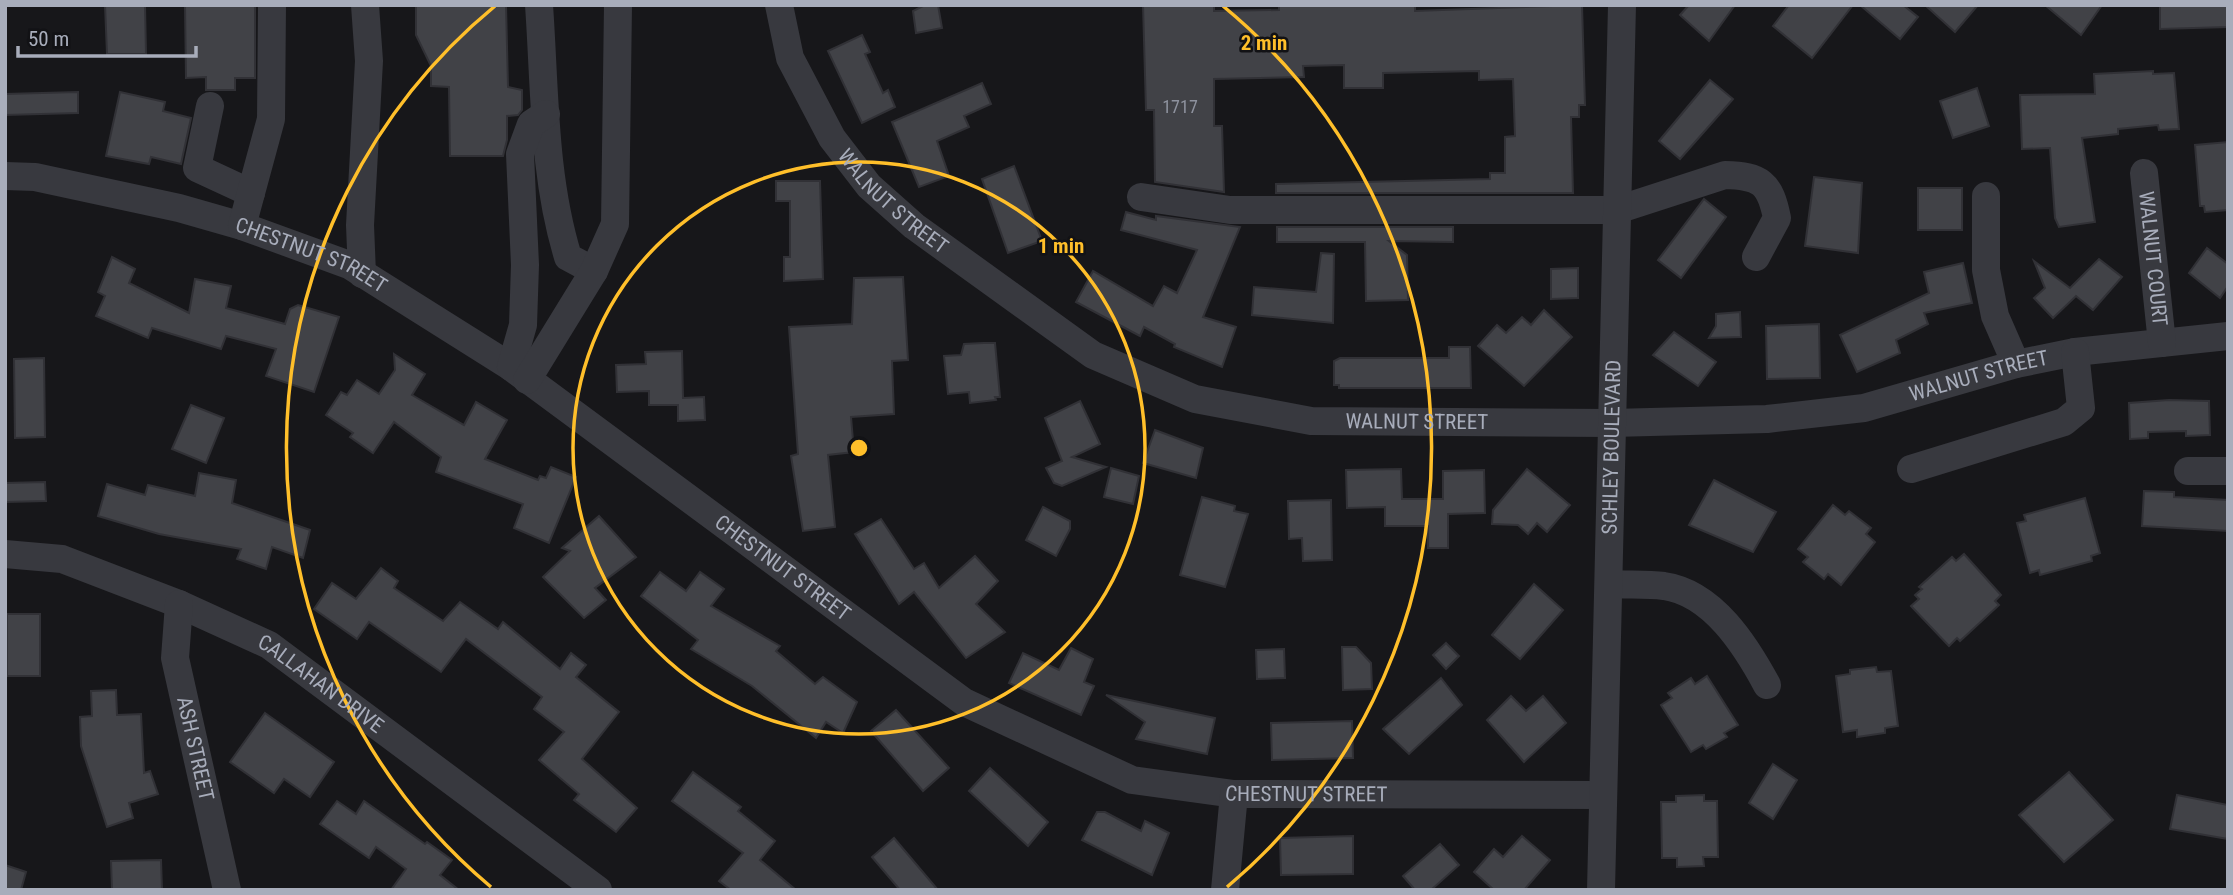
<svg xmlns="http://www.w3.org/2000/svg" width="2233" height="895" viewBox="0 0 2233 895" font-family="'Roboto Condensed',sans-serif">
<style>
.building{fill:#414247;stroke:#313136;stroke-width:2}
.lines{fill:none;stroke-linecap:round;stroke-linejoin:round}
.minor{stroke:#38393f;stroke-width:28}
.ring{fill:none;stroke:#ffbf2a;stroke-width:3.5}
.labels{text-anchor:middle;stroke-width:5;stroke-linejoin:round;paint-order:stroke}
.number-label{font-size:18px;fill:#8e929e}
.street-label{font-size:21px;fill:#a8adbb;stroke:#121215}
.centre{fill:#ffbf2a;stroke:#121215;stroke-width:3.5}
.ring-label{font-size:21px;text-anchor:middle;font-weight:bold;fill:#ffbf2a;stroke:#121215;stroke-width:5;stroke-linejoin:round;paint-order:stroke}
</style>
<rect width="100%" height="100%" fill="#17171a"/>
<g class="building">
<path d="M105 5H145L146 54H107Z"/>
<path d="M185 5H255V78H235V90H206V77L186 78Z"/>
<path d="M416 5H506L508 87 522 90V110L518 115 507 116V140L503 156H450L449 87 431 86V66L416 35Z"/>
<path d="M925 5H938L942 28 916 33 913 11Z"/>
<path d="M1143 5H1214V11L1279 10V5H1415V11L1582 5 1585 105H1579V117H1571L1573 193H1276V184L1490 179V173H1505V137L1515 136 1513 79 1479 80V71L1383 73V88H1344V65L1303 66 1304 77 1214 79V126H1222L1224 192 1155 182 1154 110H1146Z"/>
<path d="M1689 5H1735L1709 41 1680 15Z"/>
<path d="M1789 5H1853L1812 58 1773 26Z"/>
<path d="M1860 5H1903L1918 17 1900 39Z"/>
<path d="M1925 5H1978L1955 32Z"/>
<path d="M2045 5H2102L2081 35Z"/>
<path d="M2160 5H2228V27L2160 29Z"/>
<path d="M862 35 870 52 865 54 883 93 888 90 895 107 862 123 828 51Z"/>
<path d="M2153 71V74L2174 73 2179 129 2159 130 2158 125 2118 129V134L2082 138 2095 222 2059 227 2055 218 2050 148 2022 149 2020 95 2095 94 2094 74Z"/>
<path d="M1710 80 1733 99 1680 159 1659 141Z"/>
<path d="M982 83 991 104 964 116 969 127 937 141 949 176 919 187 892 122Z"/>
<path d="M1977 88 1989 126 1953 138 1940 101Z"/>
<path d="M78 92V113L5 115V94Z"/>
<path d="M120 92 165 102 163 111 191 118 181 164 151 157 149 164 106 156Z"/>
<path d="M2228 142V210L2205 212 2204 206H2200L2195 145Z"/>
<path d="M1014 166 1042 241 1008 253 982 179Z"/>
<path d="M1814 177 1862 183 1858 253 1805 246Z"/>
<path d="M776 181H820L823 279 784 281V257H790V201H776Z"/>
<rect x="1918" y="188" width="44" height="42"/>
<path d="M1704 199 1726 217 1681 278 1658 260Z"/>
<path d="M1126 212 1156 220V216L1240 227 1203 317 1236 327 1222 367 1174 347 1175 344 1144 327 1140 336 1076 302 1093 271 1153 306 1164 286 1177 293 1197 250 1121 230Z"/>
<path d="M1277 227H1453V242L1389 241 1407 255 1408 300 1366 301 1365 242H1277Z"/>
<path d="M2207 248 2228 264V286L2220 298 2189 273Z"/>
<path d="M1321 253 1334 254 1333 323 1252 315 1254 287 1316 292Z"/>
<path d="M112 257 135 269 129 283 189 313 195 279 231 286 226 308 285 324 290 309 298 305 339 317 314 392 266 376 276 349 226 336 221 349 152 328 148 338 96 316 105 296 98 292Z"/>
<path d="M2099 259 2122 277 2093 310 2076 296 2053 318 2034 298 2045 288 2034 261 2070 288Z"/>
<path d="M1963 263 1972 303 1924 313 1928 324 1896 340 1900 353 1857 372 1840 335 1929 293 1924 272Z"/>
<path d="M1578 268V298L1551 299V269Z"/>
<path d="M903 277 908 360 892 361 894 414 851 417 854 452 828 455 835 527 803 531 791 456 798 454 789 327 852 324 854 278Z"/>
<path d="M1544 310 1572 337 1524 386 1478 346 1497 325 1506 333 1522 317 1531 325Z"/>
<path d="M1740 312 1741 337 1709 338 1716 326V314Z"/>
<path d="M1819 324 1820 378 1767 379 1766 326Z"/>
<path d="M1674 332 1716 362 1698 386 1653 355Z"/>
<path d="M983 343H995L1000 397H995L996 400 970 403 969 392 948 394 944 356 961 355 964 344Z"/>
<path d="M1449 347H1470L1471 388H1339V385H1334V361L1340 358H1449Z"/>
<path d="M682 351 683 398 704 397 705 420 678 421V405H649V391L617 392 616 365 646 364 645 352Z"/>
<path d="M394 354 425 374 412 395 464 425 476 402 507 420 485 459 538 480 540 476 546 478 551 467 576 477 549 543 514 528 523 504 436 472 441 457 394 422 373 453 350 437 353 433 326 415 341 392 347 395 357 380 379 394 395 370Z"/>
<path d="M44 358 45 437 15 438 14 359Z"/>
<path d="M2169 400 2209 401 2210 435 2186 436V431L2148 432V438L2130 439 2129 403Z"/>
<path d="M1080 401 1100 444 1072 457 1106 467 1062 486 1054 483 1046 468 1062 461 1045 418Z"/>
<path d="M191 405 224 418 206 463 172 449Z"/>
<path d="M1155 430 1203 448 1196 478 1143 463Z"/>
<path d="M1111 468 1139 476 1133 504 1104 497Z"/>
<path d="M1401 469 1402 499H1443V471L1484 470 1485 513 1448 514V548H1428V526H1385V507L1347 508 1346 470Z"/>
<path d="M1527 469 1570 505 1547 532 1537 523 1528 534 1518 525 1492 524 1493 510Z"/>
<path d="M199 473 236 480 232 503 310 530 303 558 272 547 266 569 237 559 241 549 159 534 98 516 107 484 145 495 148 485 195 496Z"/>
<path d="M1714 480 1776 512 1753 552 1689 525Z"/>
<path d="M45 482 46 501 5 502V483Z"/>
<path d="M2144 491 2174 492V497L2228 500V531L2142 526Z"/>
<path d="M1202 497 1235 506 1234 511 1248 514 1225 587 1180 575Z"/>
<path d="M2085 498 2100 553 2091 556 2092 561 2040 575 2039 570 2030 573 2017 523 2026 521 2024 515Z"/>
<path d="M1331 500 1332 560 1303 561 1302 538 1289 539 1288 501Z"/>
<path d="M1833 505 1845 515 1849 511 1871 528 1866 534 1875 542 1841 585 1828 574 1824 579 1803 562 1808 557 1798 549Z"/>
<path d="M1043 507 1070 521V529L1056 556 1026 540Z"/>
<path d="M599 516 636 557 595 588 606 600 584 618 543 577 570 551 562 548Z"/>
<path d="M881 519 914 569 924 563 939 588 975 556 998 581 976 604 1005 632 966 658 914 592 899 604 855 534Z"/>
<path d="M1964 554 2001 595 1995 601 1999 605 1960 641 1957 638 1949 646 1911 606 1919 599 1915 595 1922 589 1919 587 1952 557 1956 561Z"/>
<path d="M381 568 398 581 394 588 443 621 460 602 498 629 503 622 560 669 571 653 586 665 576 677 619 712 582 759 637 808 616 832 574 800 579 794 539 760 564 732 534 709 542 697 466 639 441 672 369 622 357 639 314 609 332 583 356 599Z"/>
<path d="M660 572 686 591 700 572 724 589 711 606 780 646 776 651 815 684 823 677 857 702 843 733 826 722 816 738 752 686 691 649 698 640 641 596Z"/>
<path d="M1534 584 1563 610 1520 659 1492 635Z"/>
<rect x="7" y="614" width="33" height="62"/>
<path d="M1446 643 1459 656 1446 669 1433 655Z"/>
<path d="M1342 647H1356L1371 663 1372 689 1343 690Z"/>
<path d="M1071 648 1093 659 1084 682 1094 686 1081 715 1009 683 1023 653 1059 670Z"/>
<path d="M1284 649 1285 678 1257 679 1256 650Z"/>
<path d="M1876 667 1877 672 1891 671 1898 726 1885 728V733L1857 737V730L1843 732 1836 676 1850 674V670Z"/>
<path d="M1707 676 1738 725 1724 733 1727 737 1706 749 1703 745 1691 752 1661 705 1672 698 1668 693 1691 678 1695 684Z"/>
<path d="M1441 678 1462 705 1409 754 1383 729Z"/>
<path d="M116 690 117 715 141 714 144 773 150 771 158 794 129 803 133 818 107 827 81 746 80 717 92 716 91 691Z"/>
<path d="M1106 695 1215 718 1207 754 1136 739 1145 722Z"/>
<path d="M1511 696 1526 711 1543 696 1566 723 1524 762 1487 720Z"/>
<path d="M896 710 949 768 923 791 871 731Z"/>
<path d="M265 713 334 762 310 797 284 779 274 793 230 762Z"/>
<path d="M1352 721 1353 758 1272 760 1271 723Z"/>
<path d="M1773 764 1797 780 1773 819 1749 803Z"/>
<path d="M990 768 1048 822 1028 846 969 791Z"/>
<path d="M693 772 741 807 738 811 775 841 760 860 796 890H731L719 881 743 853 672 801Z"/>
<path d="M2069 772 2113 820 2064 862 2019 815Z"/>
<path d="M1704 795V801H1717L1718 857H1703L1704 866 1677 867V858H1662L1661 802H1676V796Z"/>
<path d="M2177 795 2228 805V839L2170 829Z"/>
<path d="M337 801 356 814 364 801 425 844 427 842 452 860 440 875 459 890H391L406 869 376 847 369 858 320 824Z"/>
<path d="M1097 812H1105L1141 831 1145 821 1169 833 1152 875 1082 840Z"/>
<path d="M1353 836V874L1281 875 1280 838Z"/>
<path d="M1522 836 1550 860 1524 890H1494L1474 872 1494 849 1503 857Z"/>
<path d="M894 838 938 890H900L872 857Z"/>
<path d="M1440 844 1459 865 1431 890H1415L1403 876Z"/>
<path d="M161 860 162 890H112L111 861Z"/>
<path d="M5 865 26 872 21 890H5Z"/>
</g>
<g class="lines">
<g class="minor">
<path d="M539 5C545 89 543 176 568 257L594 271"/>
<path id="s1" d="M779 5 790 58 832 138 869 186 914 226 1093 355 1195 399 1311 421 1612 423 1767 419 1864 408 2016 364 2075 352 2228 336"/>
<path d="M210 106 197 168 251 193"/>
<path id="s2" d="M2144 173 2162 343"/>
<path id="s3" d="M5 176 35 177 179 208 242 226 349 265 511 367 964 702 1132 780 1234 794 1603 795"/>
<path d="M1986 196V270L1995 316 2016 364"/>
<path d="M1141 197 1230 210H1617L1725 175C1761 176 1770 183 1777 218L1756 257"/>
<path d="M242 226 271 119 272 5"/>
<path d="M362 274 360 225 369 61 365 5"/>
<path d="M511 367 523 325 525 265 520 154 531 124 546 114"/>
<path d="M527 380 594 271 615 224 618 5"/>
<path d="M1911 469 2064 422 2081 408 2075 352"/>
<path d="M2188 471H2228"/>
<path id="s4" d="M5 554 62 559 179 604 269 645 598 890"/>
<path d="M1610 584C1628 585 1647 584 1664 586 1713 593 1746 646 1767 685"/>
<path id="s5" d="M179 604 175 658 227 890"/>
<path d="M1225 890 1234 794"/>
<path id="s6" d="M1601 890 1622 5"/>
</g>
</g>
<g class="ring">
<circle cx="859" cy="448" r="286"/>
<path d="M491 887A573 573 0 0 1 495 6M1223 6A573 573 0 0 1 1227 887"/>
</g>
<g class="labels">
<g class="number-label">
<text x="1180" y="113">1717</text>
</g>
<g class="street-label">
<text dy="7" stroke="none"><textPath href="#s1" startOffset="233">WALNUT STREET</textPath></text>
<text dy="7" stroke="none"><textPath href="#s3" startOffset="318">CHESTNUT STREET</textPath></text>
<text dy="7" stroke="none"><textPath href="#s2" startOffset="86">WALNUT COURT</textPath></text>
<text dy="7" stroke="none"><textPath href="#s1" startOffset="1388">WALNUT STREET</textPath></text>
<text dy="7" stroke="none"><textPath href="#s1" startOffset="821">WALNUT STREET</textPath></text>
<text dy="7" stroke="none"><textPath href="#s6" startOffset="443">SCHLEY BOULEVARD</textPath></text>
<text dy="7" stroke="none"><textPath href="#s3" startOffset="886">CHESTNUT STREET</textPath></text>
<text dy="7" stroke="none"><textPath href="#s4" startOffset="346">CALLAHAN DRIVE</textPath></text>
<text dy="7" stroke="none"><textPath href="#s5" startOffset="147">ASH STREET</textPath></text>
<text dy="7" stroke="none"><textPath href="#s3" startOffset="1472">CHESTNUT STREET</textPath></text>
</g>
</g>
<circle cx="859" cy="448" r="10" class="centre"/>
<g class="ring-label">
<text x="1264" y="50">2 min</text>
<text x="1061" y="253">1 min</text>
</g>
<rect width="2233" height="895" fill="none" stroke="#a8adbb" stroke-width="14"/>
<path d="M18 46v10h178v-10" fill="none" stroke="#a8adbb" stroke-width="3.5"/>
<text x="28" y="46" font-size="21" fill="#a8adbb" stroke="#121215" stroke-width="5" paint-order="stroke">50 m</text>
</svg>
